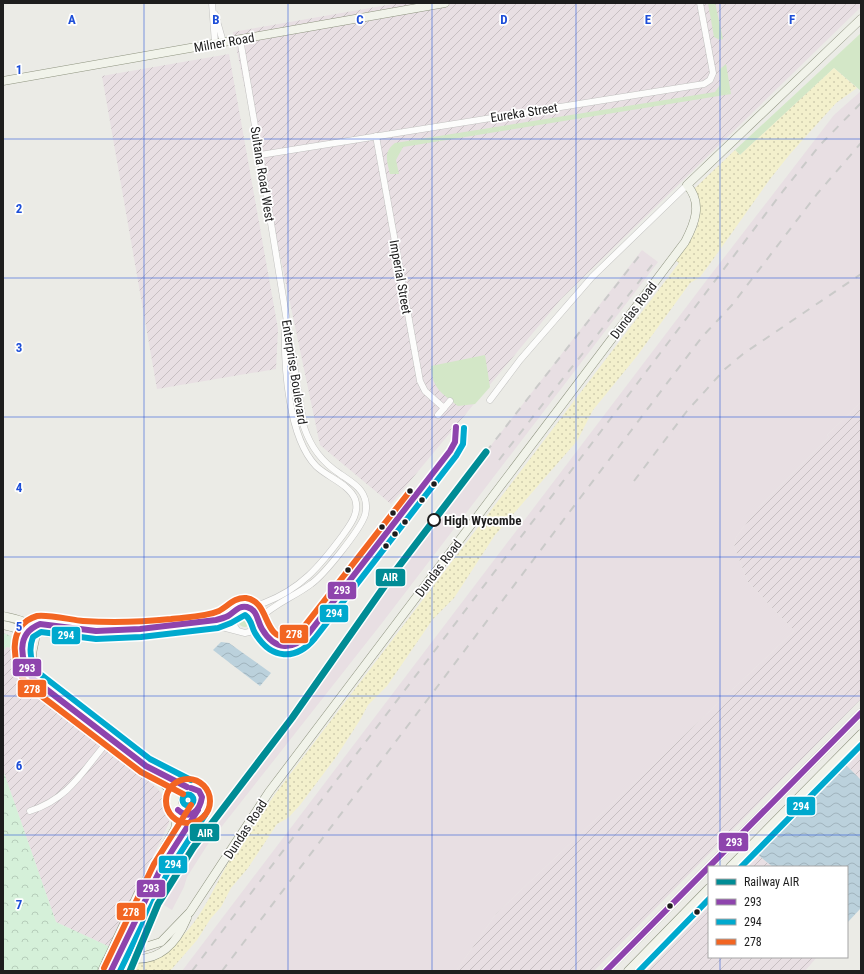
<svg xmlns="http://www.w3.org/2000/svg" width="864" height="974" viewBox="0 0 864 974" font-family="'Roboto Condensed',sans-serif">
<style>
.industrial{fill:url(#industrial-furrows)}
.railway{fill:#e8dfe3}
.grass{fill:#d3e7c7}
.sand{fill:url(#sand-dots)}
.park{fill:url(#park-crowns)}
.water{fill:url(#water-waves)}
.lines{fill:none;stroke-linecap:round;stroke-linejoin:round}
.street-casing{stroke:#c2c2c0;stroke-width:7}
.secondary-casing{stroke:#8f9480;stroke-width:9}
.street{stroke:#fcfcfb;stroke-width:6}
.secondary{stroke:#f1f3ea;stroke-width:8}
.rail{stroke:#cacac9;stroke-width:2;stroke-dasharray:8 8;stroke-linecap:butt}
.bus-1-casing{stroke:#fff;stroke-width:9}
.bus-2-casing{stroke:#fff;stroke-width:9}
.bus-3-casing{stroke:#fff;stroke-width:9}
.bus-1{stroke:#8e44ad;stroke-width:6}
.bus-2{stroke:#00a9ce;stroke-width:6}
.bus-3{stroke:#f26522;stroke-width:6}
.rail-1-casing{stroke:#fff;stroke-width:10}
.rail-1{stroke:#008c95;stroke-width:7}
.grid{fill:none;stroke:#1d4ed8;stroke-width:1;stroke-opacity:0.55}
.bus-dot{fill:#1d1d1d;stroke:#fff;stroke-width:1.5}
.stop-dot{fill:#fff;stroke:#1d1d1d;stroke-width:2}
.labels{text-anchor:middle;stroke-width:3.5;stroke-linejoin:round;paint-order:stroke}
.street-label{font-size:13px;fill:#1d1d1d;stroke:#fff}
.stop-label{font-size:13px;font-weight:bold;fill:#1d1d1d;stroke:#fff;text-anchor:start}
.grid-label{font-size:13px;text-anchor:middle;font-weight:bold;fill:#1d4ed8;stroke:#fff;stroke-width:3.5;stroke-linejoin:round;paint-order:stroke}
.line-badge{stroke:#fff;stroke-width:1.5}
.badge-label{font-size:11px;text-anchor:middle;font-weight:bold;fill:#fff}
</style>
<defs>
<pattern id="industrial-furrows" width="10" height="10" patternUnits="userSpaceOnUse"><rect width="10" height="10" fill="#e8dfe3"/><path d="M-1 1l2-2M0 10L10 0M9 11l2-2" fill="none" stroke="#c7bfc2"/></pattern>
<pattern id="sand-dots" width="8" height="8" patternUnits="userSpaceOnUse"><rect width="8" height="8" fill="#f3f0cc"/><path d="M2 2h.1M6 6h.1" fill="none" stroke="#d0cdaf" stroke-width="1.8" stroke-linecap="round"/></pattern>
<pattern id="park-crowns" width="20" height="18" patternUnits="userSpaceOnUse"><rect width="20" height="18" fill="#d5f0d9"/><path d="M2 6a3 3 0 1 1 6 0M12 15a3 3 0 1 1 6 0" fill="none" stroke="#b6cdba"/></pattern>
<pattern id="water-waves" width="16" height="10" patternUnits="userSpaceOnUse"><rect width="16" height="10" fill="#bbd1dc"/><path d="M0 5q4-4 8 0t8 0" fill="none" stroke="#a0b3bc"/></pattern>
</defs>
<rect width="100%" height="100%" fill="#ebebe6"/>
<g class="industrial">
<path d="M399 3H861V7L561 299 391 504 320 445 233 32Z"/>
<path d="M229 54 278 329 276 369 157 389 102 76Z"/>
<path d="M861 402V699L594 971H456L496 914 794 631 748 582 734 547 736 537 759 507 829 437 827 435Z"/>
<path d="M6 647 16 648 18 669 27 679 158 789 170 804 169 823 110 947 56 922 3 770V652Z"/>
<path d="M861 746V780L844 763Z"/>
<path d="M758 855 773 867H746Z"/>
<path d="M709 906V957H817L805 971H647Z"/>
</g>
<g class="railway">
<path d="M861 91V402L827 435 829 437 759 507 736 537 734 547 748 582 794 631 496 914 456 971H182L706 281 834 115Z"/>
<path d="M642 250 658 262 382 623 208 844 187 877 184 887 172 910 157 901 188 847 315 679 359 616Z"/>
</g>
<g class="grass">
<path d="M708 3H715L723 39 720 40 714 37Z"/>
<path d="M861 33V91L834 68 740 155 735 150Z"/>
<path d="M726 64 731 94 403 147 396 160 399 174H390C387 161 383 152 395 143L715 92 720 85V69Z"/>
<path d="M485 355 490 387 475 404 458 406C442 393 432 389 431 366Z"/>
<circle cx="245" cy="620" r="7"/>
</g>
<path class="sand" d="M834 68 857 88 836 103 790 154 770 179 709 265 700 277 690 283 637 356 593 410 577 441 495 535 454 598 433 619 387 686 368 705 360 720 336 757 300 805 288 818 277 824 248 868 231 888 221 907 211 918 197 940 170 971H121L129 955C145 955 165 951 178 940 201 920 213 889 228 863 243 839 260 817 275 794L679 263 675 260C697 232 705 224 695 188L735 150 740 155Z"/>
<g class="park">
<path d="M3 633 14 637 16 648 6 647 3 652Z"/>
<path d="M3 770 56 922 110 947 98 971H3Z"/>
</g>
<g class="water">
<path d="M221 642 229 643 271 673 260 686 213 650Z"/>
<path d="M844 763 861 780V908L847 923V867H773L758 855Z"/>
</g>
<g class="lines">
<defs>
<g id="street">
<path d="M212 3 215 43"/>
<path d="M215 14 223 42"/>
<path d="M240 39 260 155 304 427C311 448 322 462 340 474 347 479 356 484 361 491 366 498 367 507 365 515 360 530 324 575 311 584 294 597 273 604 258 620"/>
<path d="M376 136 420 381 425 391 444 408 438 415"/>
<path d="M260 155 704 84 710 80 713 73 700 3"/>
<path d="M490 400 520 360 592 277 687 185"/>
<path d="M444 408 450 401"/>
<path d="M234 612 232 622 237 630"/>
<path d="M25 621C89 635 153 630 216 620 226 617 232 610 240 607 248 604 256 606 264 603 301 589 320 566 343 535 350 525 360 513 355 499 349 484 327 477 316 466 288 437 284 365 285 327"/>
<path d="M16 628 59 636 117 637 222 627 245 633 253 631 258 622 256 613 248 607"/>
<path d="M30 811C71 798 84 768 110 739"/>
</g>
<g id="secondary">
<path d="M3 81 445 3"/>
<path d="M3 616C15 619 37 621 35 639 34 645 32 651 32 657 33 669 42 678 48 688"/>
<path d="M3 625C13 627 23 629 24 641"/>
<path d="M24 644C20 667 29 679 49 690L146 766 187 787"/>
<path d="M152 772 170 790 174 801"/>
<circle cx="188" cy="801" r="14"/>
<path d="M730 867 861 734"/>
<path d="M128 932V939L133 945 145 947 161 942 190 912 269 792 685 242C695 223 703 203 687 185L861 19"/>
<path d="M115 953C120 959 127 959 135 959 162 960 177 942 187 918"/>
<path d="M112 969 134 962"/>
<path d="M102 971 138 894 175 829 177 818 176 807"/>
<path d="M111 971C137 915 161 860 198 810"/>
<path d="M606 971 861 713"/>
<path d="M628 971 709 888"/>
</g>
</defs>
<use href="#street" class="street-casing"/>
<use href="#secondary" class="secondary-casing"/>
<use href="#street" class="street"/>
<use href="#secondary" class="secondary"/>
<g class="rail">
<path d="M486 452 643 251"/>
<path d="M499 460 656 260"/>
<path d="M634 481 687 411 725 369 743 354 861 274"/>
<path d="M192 971 783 191 820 145 861 103"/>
<path d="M222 971 702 337 732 305 817 194 861 143"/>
</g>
<defs>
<g id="bus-1">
<path d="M187 787 146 766 33 679C20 660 15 634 40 624L96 631 140 629 216 620C220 619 224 618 228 616 234 613 238 605 247 607 258 610 257 621 262 629 275 651 293 651 309 633L450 451 455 442 456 427"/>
<path d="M178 810C191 821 200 810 202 797L199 791 191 788"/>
<path d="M111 971 161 868 198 810"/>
<path d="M606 971 861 713"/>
</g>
<g id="bus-2">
<path d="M191 780 150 759 39 673C31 663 28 650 33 637L41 632 96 639 141 637 218 628 231 623 245 615C252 620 251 626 255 633 271 660 296 661 315 638L456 456 463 444 464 428"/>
<circle cx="188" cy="800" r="5.5"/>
<path d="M741 867 861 745"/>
<path d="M120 971 168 872 205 815"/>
<path d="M639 971 709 899"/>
</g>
<g id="bus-3">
<circle cx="188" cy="801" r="22"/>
<path d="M183 794 141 772 27 685C12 665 6 625 37 616 46 614 72 620 83 621 112 623 142 622 171 619 186 617 205 617 219 611 228 606 235 597 246 598 271 602 262 640 289 637L303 628 410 491"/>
<path d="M104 968 154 864 191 805"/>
</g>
</defs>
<use href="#bus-1" class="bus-1-casing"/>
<use href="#bus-2" class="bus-2-casing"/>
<use href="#bus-3" class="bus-3-casing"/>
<use href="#bus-1" class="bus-1"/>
<use href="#bus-2" class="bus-2"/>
<use href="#bus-3" class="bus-3"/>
<defs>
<path id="rail-1" d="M130 971 158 904 193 848 292 718 393 574 486 452"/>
</defs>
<use href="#rail-1" class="rail-1-casing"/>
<use href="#rail-1" class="rail-1"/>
</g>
<path class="grid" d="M144 3V971M288 3V971M432 3V971M576 3V971M720 3V867M3 139H861M3 278H861M3 417H861M3 557H861M3 696H861M3 835H861M720 957V971"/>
<g class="bus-dot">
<circle cx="434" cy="484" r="3.5"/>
<circle cx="410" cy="491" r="3.5"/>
<circle cx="422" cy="500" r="3.5"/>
<circle cx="393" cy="513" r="3.5"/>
<circle cx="405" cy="522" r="3.5"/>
<circle cx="382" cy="527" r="3.5"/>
<circle cx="395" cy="534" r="3.5"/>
<circle cx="386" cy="546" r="3.5"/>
<circle cx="348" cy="570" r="3.5"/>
<circle cx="670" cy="906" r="3.5"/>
<circle cx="697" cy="912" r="3.5"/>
</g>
<circle class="stop-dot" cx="434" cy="520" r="6"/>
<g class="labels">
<g class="street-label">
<text transform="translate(224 42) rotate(-10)" y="5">Milner Road</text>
<text transform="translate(524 112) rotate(-9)" y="5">Eureka Street</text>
<text transform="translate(263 174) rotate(81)" y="5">Sultana Road West</text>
<text transform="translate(401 277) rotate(80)" y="5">Imperial Street</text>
<text transform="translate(633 310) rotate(-53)" y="5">Dundas Road</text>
<text transform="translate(295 372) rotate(81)" y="5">Enterprise Boulevard</text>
<text transform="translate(438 568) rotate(-53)" y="5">Dundas Road</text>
<text transform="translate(245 829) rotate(-57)" y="5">Dundas Road</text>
</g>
<g class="stop-label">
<text x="444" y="525">High Wycombe</text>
</g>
</g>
<g class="grid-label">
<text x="72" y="24">A</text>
<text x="216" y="24">B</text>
<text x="360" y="24">C</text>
<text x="504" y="24">D</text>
<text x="648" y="24">E</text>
<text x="792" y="24">F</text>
<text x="19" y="74">1</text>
<text x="19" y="213">2</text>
<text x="19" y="352">3</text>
<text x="19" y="492">4</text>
<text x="19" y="631">5</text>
<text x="19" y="770">6</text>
<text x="19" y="909">7</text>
</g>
<g class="line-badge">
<rect x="375" y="568" width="31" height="19" rx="4" fill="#008c95"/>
<rect x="327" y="581" width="30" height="19" rx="4" fill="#8e44ad"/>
<rect x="319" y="604" width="30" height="19" rx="4" fill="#00a9ce"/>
<rect x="279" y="624" width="30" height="20" rx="4" fill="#f26522"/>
<rect x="51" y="626" width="30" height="19" rx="4" fill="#00a9ce"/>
<rect x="12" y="658" width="30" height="19" rx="4" fill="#8e44ad"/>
<rect x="17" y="679" width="30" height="19" rx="4" fill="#f26522"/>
<rect x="786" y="796" width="30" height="20" rx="4" fill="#00a9ce"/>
<rect x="189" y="823" width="31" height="19" rx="4" fill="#008c95"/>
<rect x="718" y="832" width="31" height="20" rx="4" fill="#8e44ad"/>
<rect x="158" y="855" width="30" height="19" rx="4" fill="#00a9ce"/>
<rect x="136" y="879" width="30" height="19" rx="4" fill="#8e44ad"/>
<rect x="116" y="902" width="30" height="19" rx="4" fill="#f26522"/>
</g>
<g class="badge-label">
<text x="390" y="581">AIR</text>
<text x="342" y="594">293</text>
<text x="334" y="617">294</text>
<text x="294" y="638">278</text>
<text x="66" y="639">294</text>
<text x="27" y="672">293</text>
<text x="32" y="693">278</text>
<text x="801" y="810">294</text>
<text x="205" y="837">AIR</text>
<text x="734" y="846">293</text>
<text x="173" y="868">294</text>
<text x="151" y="892">293</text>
<text x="131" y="916">278</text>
</g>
<rect width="864" height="974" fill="none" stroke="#1d1d1d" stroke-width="8"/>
<rect x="708" y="866" width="140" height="92" fill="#ffffff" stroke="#a5a5a5"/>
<rect x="716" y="879" width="20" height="6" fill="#008c95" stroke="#a5a5a5"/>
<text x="744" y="886" font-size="12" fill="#1d1d1d">Railway AIR</text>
<rect x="716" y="899" width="20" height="6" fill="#8e44ad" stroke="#a5a5a5"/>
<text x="744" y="906" font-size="12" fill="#1d1d1d">293</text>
<rect x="716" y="919" width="20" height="6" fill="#00a9ce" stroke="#a5a5a5"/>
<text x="744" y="926" font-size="12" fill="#1d1d1d">294</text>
<rect x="716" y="939" width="20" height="6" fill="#f26522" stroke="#a5a5a5"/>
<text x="744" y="946" font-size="12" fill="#1d1d1d">278</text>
</svg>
